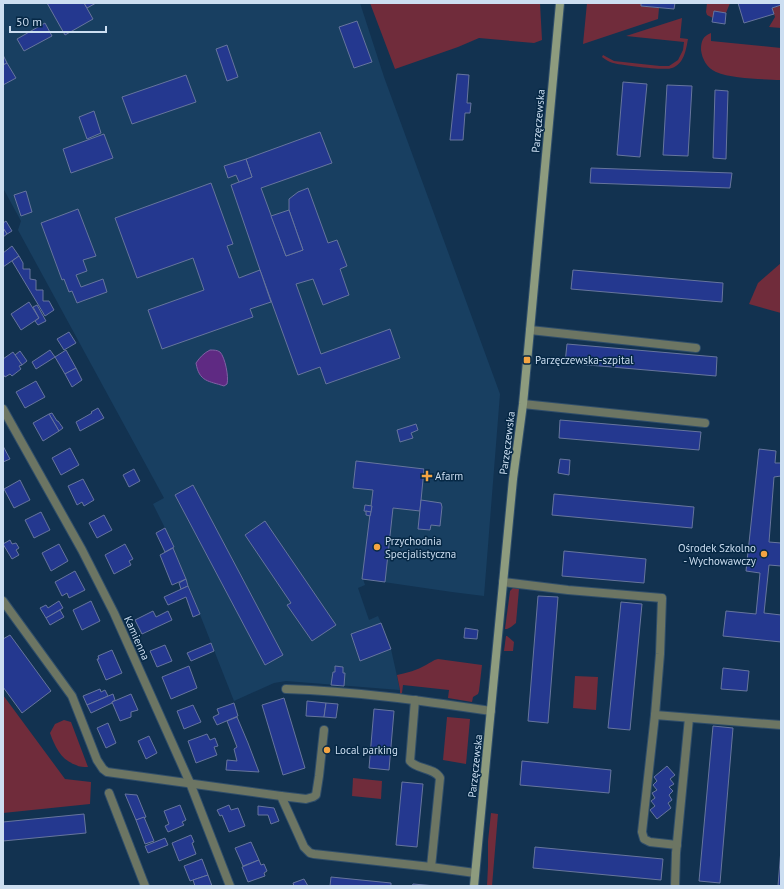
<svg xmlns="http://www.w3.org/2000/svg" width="784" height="889" viewBox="0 0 784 889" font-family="'PT Sans',sans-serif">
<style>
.built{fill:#183f61}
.green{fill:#702c3b}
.water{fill:#5f2a83;stroke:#8060a4}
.building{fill:#24388f;stroke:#66759d}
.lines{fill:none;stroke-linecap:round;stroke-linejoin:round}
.street-casing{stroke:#304e6a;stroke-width:10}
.secondary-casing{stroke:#304e6a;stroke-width:10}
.street{stroke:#6c7563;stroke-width:8}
.secondary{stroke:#8d9b7e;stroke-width:8}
.poi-dot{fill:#f3a442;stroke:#062845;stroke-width:1.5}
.labels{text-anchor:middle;stroke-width:3;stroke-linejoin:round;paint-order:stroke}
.street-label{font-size:11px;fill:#ccdef1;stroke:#062845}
.poi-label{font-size:11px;fill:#ccdef1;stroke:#062845;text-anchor:start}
</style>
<rect width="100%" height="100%" fill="#123250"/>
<path class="built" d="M3 3H360L384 77 500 394 484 596 452 592 363 579 365 585 358 588 369 620 378 616 381 623 391 649 400 690 286 681 274 683 234 701 186 579 165 528 153 504 164 498 18 230 21 221 3 188Z"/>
<g class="green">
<path d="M370 3H540L542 40 534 43 479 38 458 47 395 69Z"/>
<path d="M587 3H641V6L659 8 658 19 583 44Z"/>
<path d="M707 3H730L726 13 714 11 713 18 707 15 706 12Z"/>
<path d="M781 5V28L769 27 775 17 772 8Z"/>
<path d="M682 18 680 38 688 39C686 50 684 64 672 68 666 71 620 65 613 63 609 62 605 59 602 57L603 55 614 61 660 66H669L678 60 683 50 684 42 626 36Z"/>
<path d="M711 33V41L781 48V80C763 79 732 79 716 72 707 68 702 59 701 50 701 41 703 36 711 33Z"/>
<path d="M781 263V313L749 304 758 283Z"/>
<path d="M513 588 519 589 516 623 511 627 507 629H505L510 591Z"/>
<path d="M506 636H507L514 642 513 651H504Z"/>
<path d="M438 659 482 665 479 691 478 694 473 697 472 702 448 698 449 690 403 685 402 693 400 694V690L397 675C407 673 417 670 426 665 430 663 433 660 438 659Z"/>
<path d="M575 676 598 677 596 710 573 708Z"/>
<path d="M3 695 65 779 91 782 90 804 3 813Z"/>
<path d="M447 717 470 719 466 764 443 760Z"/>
<path d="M64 720 71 722 88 767C84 767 79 767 76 765 61 760 55 747 50 733L55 724Z"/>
<path d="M353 778 382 781 381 799 352 796Z"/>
<path d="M491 813 498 814 492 886H487L488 866V841Z"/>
</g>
<path class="water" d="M210 350C214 350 217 350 220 352 225 357 229 377 227 384L224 386C209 381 199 382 196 363 200 357 204 353 210 350Z"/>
<g class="building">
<path d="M47 3H84L93 19 65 35Z"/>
<path d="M84 3H96L87 8Z"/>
<path d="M641 3H675L674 9 641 6Z"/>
<path d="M738 3H781V5L772 8 774 14 744 23Z"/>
<path d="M714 11 726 13 725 24 712 22Z"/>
<path d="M357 21 372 62 354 68 339 27Z"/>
<path d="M45 23 52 36 24 51 17 39Z"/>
<path d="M227 45 238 77 227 81 216 49Z"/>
<path d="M3 55 7 63 3 65Z"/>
<path d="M7 63 16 78 3 85V65Z"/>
<path d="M457 74 469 75 467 103H471L470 113H465L463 140H450Z"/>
<path d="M186 75 196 102 132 124 122 97Z"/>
<path d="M623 82 647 84 640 157 617 155Z"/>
<path d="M667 85 692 86 688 156 663 155Z"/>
<path d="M715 90 728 91 726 159 713 158Z"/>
<path d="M94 111 101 133 87 139 79 117Z"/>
<path d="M320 132 332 163 261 188 286 256 303 250 289 210V199L298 192 308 188 328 243 337 240 347 266 340 269 349 295 323 305 313 279 296 284 321 354 390 329 400 358 326 384 320 367 298 375 260 270 231 185 252 177 246 159Z"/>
<path d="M104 134 113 158 71 173 63 149Z"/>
<path d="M246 159 252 177 239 182 236 175 228 178 224 166Z"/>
<path d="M591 168 732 173 730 188 590 183Z"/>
<path d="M211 183 233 244 227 246 239 278 260 270 271 302 250 309 253 317 162 349 148 310 204 290 193 258 137 278 115 218Z"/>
<path d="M26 191 32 212 21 216 14 195Z"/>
<path d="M78 209 96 256 83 260 87 271 76 275 81 287 103 279 107 292 77 303 72 291 69 292 64 279 62 280 41 223Z"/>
<path d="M289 210 303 250 286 256 271 216Z"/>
<path d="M6 221 12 231 7 234 3 228V223Z"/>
<path d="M3 228 7 234 3 237Z"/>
<path d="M12 246 19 256 3 267V253Z"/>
<path d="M19 256 23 263V269H30V279L36 280V290H43V301H49L54 310 45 316 12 261Z"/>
<path d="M573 270 723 283 722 302 571 289Z"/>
<path d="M29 302 39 318 21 330 11 314Z"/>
<path d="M37 305 46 321 38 325 35 321 39 318 33 307Z"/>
<path d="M69 332 76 343 64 350 57 339Z"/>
<path d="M567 344 717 357 716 376 565 363Z"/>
<path d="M50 350 55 357 36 369 32 362Z"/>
<path d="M66 350 76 368 65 374 55 357Z"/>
<path d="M20 351 27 361 22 365 15 355Z"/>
<path d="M13 352 22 365 19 366 21 369 12 376 10 374 5 377 3 374V359Z"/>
<path d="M76 368 82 380 72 387 65 374Z"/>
<path d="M36 381 45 397 25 408 16 392Z"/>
<path d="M98 408 104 418 80 431 76 422 92 413 91 412Z"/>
<path d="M52 413 57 421H58L63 428 59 431 49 414Z"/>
<path d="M49 414 59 431 43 441 33 423Z"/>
<path d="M560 420 701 432 699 450 559 438Z"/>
<path d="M416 424 418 430 411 433 413 438 400 442 397 430Z"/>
<path d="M3 446 10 459 3 462Z"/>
<path d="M70 448 79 465 61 475 52 458Z"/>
<path d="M759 449 776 451 775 463H781V476L774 477 769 542 781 543V566L769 565 764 613 781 615V642L723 636 726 611 756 614 760 573 746 571Z"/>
<path d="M560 459 570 460 569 475 558 473Z"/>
<path d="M356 461 424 469 420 511 393 508 385 582 362 579 373 490 353 488Z"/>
<path d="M134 469 140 481 129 487 123 475Z"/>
<path d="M83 479 94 500 84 506 82 502 77 505 68 486Z"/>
<path d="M20 480 30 500 14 508 4 489Z"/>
<path d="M193 485 283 655 265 665 175 495Z"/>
<path d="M554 494 694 507 692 528 552 515Z"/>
<path d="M421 500 441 503 442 507 440 526 431 525 430 530 418 529Z"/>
<path d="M365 505 372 506 371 512 364 511Z"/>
<path d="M366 511 371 512 370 516 366 515Z"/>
<path d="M41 512 50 530 34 538 25 520Z"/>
<path d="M104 515 112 530 97 538 89 523Z"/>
<path d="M265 521 336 625 312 641 287 605 291 603 245 535Z"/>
<path d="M165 528 174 547 165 552 156 533Z"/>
<path d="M10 540 12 544 16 543 19 548 16 550 19 555 12 559 3 544Z"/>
<path d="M59 544 68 561 51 571 42 553Z"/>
<path d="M125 544 133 559 129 561 131 565 114 574 105 555Z"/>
<path d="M173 548 186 579 172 585 160 555Z"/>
<path d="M564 551 646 559 644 583 562 576Z"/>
<path d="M75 571 85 590 69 598 67 593 62 596 55 582Z"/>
<path d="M186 579 188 586 181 589 179 583Z"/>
<path d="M188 586 200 614 193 617 186 597 168 605 164 597Z"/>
<path d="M538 596 558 597 548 723 528 721Z"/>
<path d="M59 601 63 608 46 618 40 608 46 605 48 608Z"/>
<path d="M91 601 100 621 82 630 73 610Z"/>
<path d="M621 602 642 604 630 730 608 728Z"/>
<path d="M60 610 64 617 50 625 46 618Z"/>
<path d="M153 611 156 617 168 611 172 620 142 634 135 620Z"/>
<path d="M381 623 391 649 360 661 351 634Z"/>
<path d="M465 628 478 630 477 639 464 638Z"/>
<path d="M10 635 51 691 22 713 3 687V639Z"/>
<path d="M211 643 214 651 191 661 187 653Z"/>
<path d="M165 645 172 661 157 667 150 651Z"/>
<path d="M112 650 122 673 106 680 97 659H99L98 656Z"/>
<path d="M189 666 197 688 171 699 162 677Z"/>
<path d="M335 666 343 667V673H345L344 686 331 685 333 672H335Z"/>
<path d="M723 668 749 671 747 691 721 689Z"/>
<path d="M100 689 101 692 105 690 108 696 87 705 83 696Z"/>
<path d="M113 694 115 700 112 702V703L91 713 87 705Z"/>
<path d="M131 694 138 710 131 712V717L120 721 112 702Z"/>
<path d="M284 698 305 768 283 775 262 705Z"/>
<path d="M307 701 326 703 324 717 306 716Z"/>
<path d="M234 703 238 716 217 725 213 717 219 714 217 709Z"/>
<path d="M326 703 338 704 336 718 324 717Z"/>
<path d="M193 705 201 722 184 729 177 711Z"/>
<path d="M374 709 394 711 389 770 369 768Z"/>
<path d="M237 717 248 743 259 772 226 770 227 760 237 761 234 749 237 747 227 721Z"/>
<path d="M108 723 116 743 106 748 97 728Z"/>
<path d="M713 726 733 728 720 883 699 881Z"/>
<path d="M207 734 210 740 215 738 218 746 214 747 217 755 196 763 188 741Z"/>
<path d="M149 736 157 753 146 759 138 741Z"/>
<path d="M522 761 611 770 609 793 520 785Z"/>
<path d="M667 766 675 775 670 779 674 784 669 787 673 791 669 795 672 800 668 803 671 808 657 819 650 810 655 806 651 801 655 798 652 793 657 790 653 785 657 781 654 777Z"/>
<path d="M402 782 423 784 417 847 396 845Z"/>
<path d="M125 794 137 795 146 817 136 820Z"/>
<path d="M180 805 186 820 182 822 184 825 168 832 165 826 169 824 164 811Z"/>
<path d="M229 805 231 810 238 808 245 826 229 832 222 815 220 816 217 810Z"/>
<path d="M258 806 274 808 279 821 271 824 268 815H258Z"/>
<path d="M84 814 86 833 3 841V822Z"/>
<path d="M144 817 154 841 145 844 136 820Z"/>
<path d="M191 835 194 842 192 843 196 854 179 861 172 843Z"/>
<path d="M165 838 168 845 148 853 145 846Z"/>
<path d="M251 842 259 860 243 866 235 848Z"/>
<path d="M535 847 663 859 661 880 533 868Z"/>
<path d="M781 849V886H778Z"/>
<path d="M202 859 208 875 190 881 184 866Z"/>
<path d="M259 860 261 865 264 864 267 871 264 873 265 876 248 882 242 867Z"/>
<path d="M208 875 212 886H195L193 880Z"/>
<path d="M331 877 391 883V886H330Z"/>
<path d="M304 879 308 886H294L293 883Z"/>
<path d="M413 884 436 886H412Z"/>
</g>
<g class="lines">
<defs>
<g id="street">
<path d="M530 330 696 348"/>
<path d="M523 404 705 423"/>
<path d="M3 409 82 550 114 613 190 783 230 886"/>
<path d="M503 582 568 590 662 598 660 654 655 715 642 832 644 839 650 842 677 845"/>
<path d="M3 601 72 696 97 760 103 769 107 772 281 796 304 847 310 853 314 854 431 867 475 873"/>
<path d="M286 689C355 691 423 701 491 711"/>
<path d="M415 700 410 761C417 770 434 767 440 778L431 867"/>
<path d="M655 715 781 725"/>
<path d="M109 793 145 886"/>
<path d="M281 796 306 799 313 797 316 795 319 776 324 730"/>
<path d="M675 886 676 853 689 718"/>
</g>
<path id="secondary" d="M474 886 513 479 523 404 530 330 560 3"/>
</defs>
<use href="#street" class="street-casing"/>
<use href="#secondary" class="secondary-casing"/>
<use href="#street" class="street"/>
<use href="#secondary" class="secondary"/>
</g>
<g class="poi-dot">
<rect x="523" y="356" width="8" height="8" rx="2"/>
<path d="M425 470h4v4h4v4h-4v4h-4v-4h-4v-4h4z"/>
<circle cx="377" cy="547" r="4"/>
<circle cx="764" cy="554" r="4"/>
<circle cx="327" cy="750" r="4"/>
</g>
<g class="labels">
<g class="street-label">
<text transform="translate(538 121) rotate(-85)" y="4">Parzęczewska</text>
<text transform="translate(507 443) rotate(-83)" y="4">Parzęczewska</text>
<text transform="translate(137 638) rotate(66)" y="4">Kamienna</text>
<text transform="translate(475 766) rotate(-84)" y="4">Parzęczewska</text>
</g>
<g class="poi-label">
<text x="535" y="364">Parzęczewska-szpital</text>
<text x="435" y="480">Afarm</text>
<text x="385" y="545">Przychodnia<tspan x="385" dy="13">Specjalistyczna</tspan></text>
<text x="756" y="552" text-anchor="end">Ośrodek Szkolno<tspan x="756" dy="13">- Wychowawczy</tspan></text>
<text x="335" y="754">Local parking</text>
</g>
</g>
<rect width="784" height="889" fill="none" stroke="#ccdef1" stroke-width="8"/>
<path d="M10 26v6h96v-6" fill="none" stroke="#ccdef1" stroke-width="2"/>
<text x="16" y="26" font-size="12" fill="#ccdef1" stroke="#062845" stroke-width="3" paint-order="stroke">50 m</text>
</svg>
